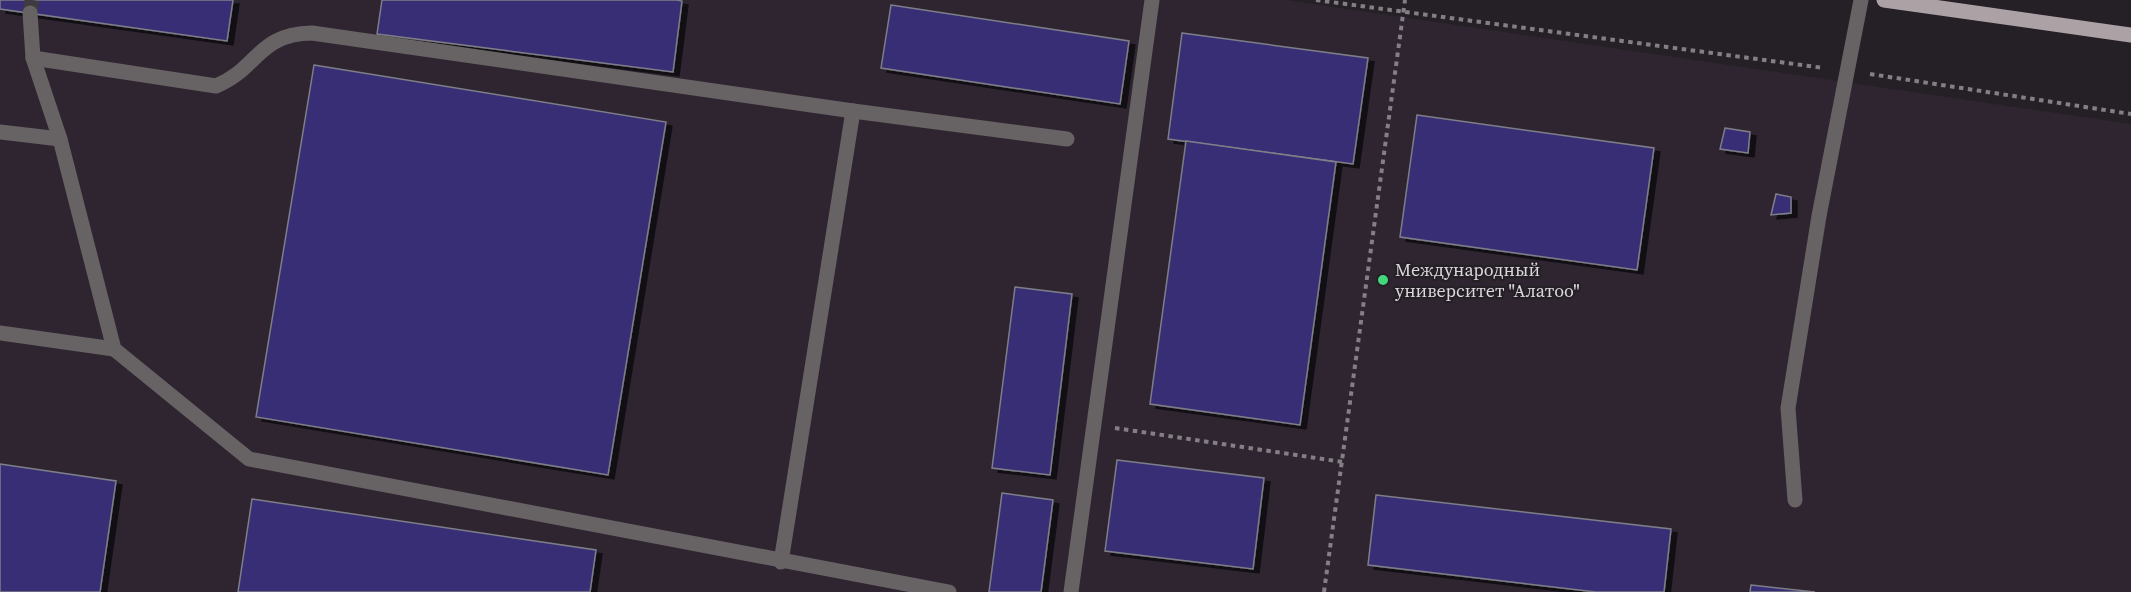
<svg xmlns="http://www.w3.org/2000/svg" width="2131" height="592" viewBox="0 0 2131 592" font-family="'Source Serif 4',serif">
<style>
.built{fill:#2e2531}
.building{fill:#392f75;stroke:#7e7e88;stroke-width:1.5;filter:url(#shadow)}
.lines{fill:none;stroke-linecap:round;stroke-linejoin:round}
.minor-tunnel{stroke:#403b41;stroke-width:15;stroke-dasharray:15 8;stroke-linecap:butt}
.path{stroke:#847f84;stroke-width:4;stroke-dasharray:4.5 4.5;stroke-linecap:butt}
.minor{stroke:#676264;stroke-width:15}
.major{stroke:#aca2a6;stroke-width:15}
.poi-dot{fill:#42d77b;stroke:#252026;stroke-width:2}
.labels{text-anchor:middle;stroke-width:4.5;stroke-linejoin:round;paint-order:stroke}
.poi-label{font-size:18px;fill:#dbd7db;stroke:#252026;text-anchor:start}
</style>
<defs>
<filter id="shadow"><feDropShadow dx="6" dy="4" stdDeviation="0" flood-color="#0009"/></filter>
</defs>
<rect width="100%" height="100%" fill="#252026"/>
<path class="built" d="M0 0H1286L2131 124V592H0Z"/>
<g class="building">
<path d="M0 0H233L227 41 0 9Z"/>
<path d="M382 0H677L682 1 673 72 377 34Z"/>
<path d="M891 5 1129 41 1120 104 881 68Z"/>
<path d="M1182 33 1368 58 1353 164 1168 139Z"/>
<path d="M314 65 666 122 608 475 256 417Z"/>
<path d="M1417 115 1654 148 1637 270 1400 237Z"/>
<path d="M1725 128 1750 132 1748 153 1720 149Z"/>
<path d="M1186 141 1336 162 1300 425 1150 404Z"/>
<path d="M1776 194 1791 197V213L1771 215Z"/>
<path d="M1015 287 1072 294 1050 475 992 468Z"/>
<path d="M1117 460 1264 478 1253 569 1105 551Z"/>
<path d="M0 464 116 481 100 592H0Z"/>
<path d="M1002 493 1053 500 1041 592H989Z"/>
<path d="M1376 495 1671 529 1664 592H1596L1368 565Z"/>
<path d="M252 499 596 550 590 592H238Z"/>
<path d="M1751 585 1815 592H1750Z"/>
</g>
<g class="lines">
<path class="minor-tunnel" d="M30 13 32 0"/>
<g class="path">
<path d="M1316 0 1824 68"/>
<path d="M1870 74 2131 114"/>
<path d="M1115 428 1343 462"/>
<path d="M1324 592 1405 0"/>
</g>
<g class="minor">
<path d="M30 13 33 58 60 139 114 349 249 459 949 592"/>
<path d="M33 58 216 86C258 69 257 34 312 33L853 111 1067 139"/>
<path d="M0 132 60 139"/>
<path d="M0 333 114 349"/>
<path d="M1795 500 1788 408 1819 216 1861 0"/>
<path d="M781 562 853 111"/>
<path d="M1071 592 1152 0"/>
</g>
<path class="major" d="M1884 0 2131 35"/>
</g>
<circle class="poi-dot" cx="1383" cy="280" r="6"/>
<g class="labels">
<g class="poi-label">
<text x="1395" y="276">Международный<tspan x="1395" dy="21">университет "Алатоо"</tspan></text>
</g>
</g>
</svg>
